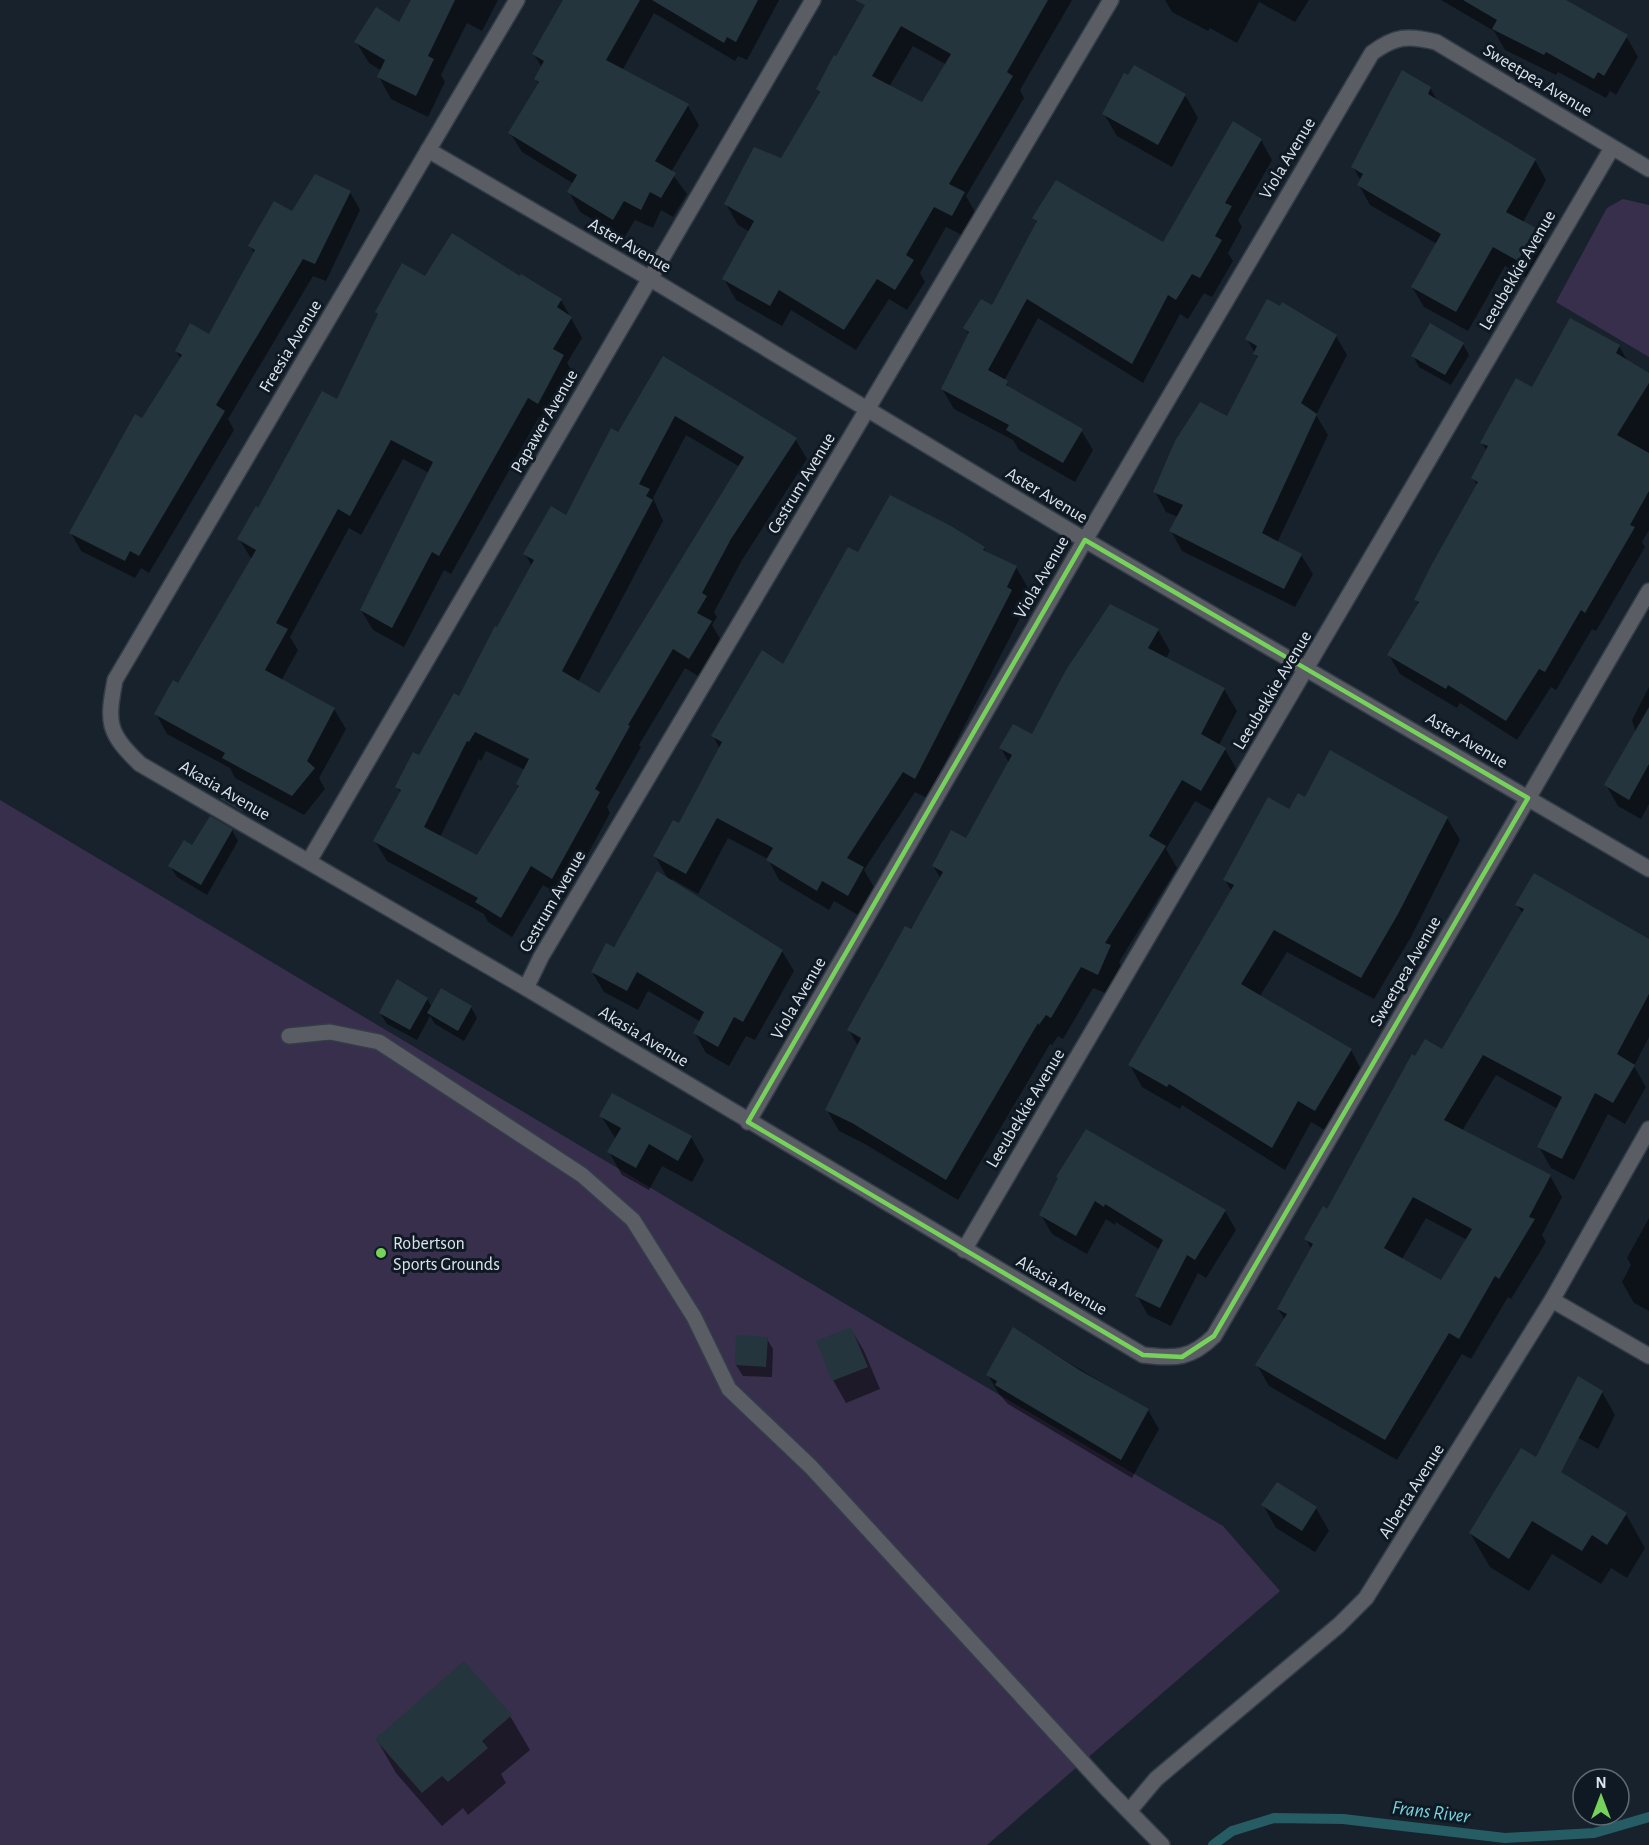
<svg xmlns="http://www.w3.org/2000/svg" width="1649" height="1845" viewBox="0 0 1649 1845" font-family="'Alegreya Sans',sans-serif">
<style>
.green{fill:#382f4d}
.shadow{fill:#0007;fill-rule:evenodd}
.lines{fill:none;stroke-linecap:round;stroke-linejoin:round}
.stream{stroke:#265c63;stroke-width:10}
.building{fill:#25353d;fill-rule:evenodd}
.minor-casing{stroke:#333d48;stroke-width:18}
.minor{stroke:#5b5d64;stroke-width:15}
.marked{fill:none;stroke:#76d25a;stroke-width:4.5;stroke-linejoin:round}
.poi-dot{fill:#76d25a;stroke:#0f1923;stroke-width:2}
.labels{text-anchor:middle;stroke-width:6;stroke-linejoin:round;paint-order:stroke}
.street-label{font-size:18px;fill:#dce3eb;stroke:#0f1923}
.poi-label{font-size:18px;fill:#dce3eb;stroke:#0f1923;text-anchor:start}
.water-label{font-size:20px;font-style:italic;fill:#7ad3df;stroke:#0f1923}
</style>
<rect width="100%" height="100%" fill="#18222d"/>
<g class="green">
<path d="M1623 199 1649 205V357L1556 302 1607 208Z"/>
<path d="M0 800 884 1327 1223 1526 1280 1591 987 1845H0Z"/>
</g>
<g class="shadow">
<path d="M413 0H498L482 31 467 23 441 75 445 82 428 117 391 99 379 77 382 71 369 63 356 42 400 24Z"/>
<path d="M564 0H779L747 60 738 56 735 61 654 13 622 71 688 106 699 125 671 172 687 194 673 217 661 210 653 228 635 220 624 238 580 212 569 192 574 184 522 152 510 133 539 85 536 79 542 68 534 54Z"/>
<path d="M869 0H1072L1020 90 1024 98 966 196 976 214 964 236 946 227 920 273 925 282 907 310 889 299 856 350 791 310 782 326 736 300 724 279 750 232 738 225 726 204 782 159 820 94 817 89ZM913 46 947 65 922 104 889 87Z"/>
<path d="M1165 0H1309L1295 22 1259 2 1237 43 1210 28 1208 31 1172 12Z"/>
<path d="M1441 0H1563L1626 36 1638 57 1616 95 1610 91 1606 98 1558 72 1556 75 1505 50 1494 31Z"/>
<path d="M1430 88 1438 102 1535 160 1546 180 1523 222 1535 229 1546 249 1530 280 1505 266 1468 331 1424 307 1412 287 1437 244 1370 205 1359 185 1361 181 1353 167Z"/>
<path d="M1185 95 1198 118 1172 167 1117 136 1104 114Z"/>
<path d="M1261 140 1272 160 1238 220 1242 227 1228 253 1233 261 1212 297 1204 293 1188 319 1180 314 1143 383 1038 318 1004 381 1011 390 1081 430 1093 450 1075 482 1019 450 1013 440 954 409 942 389 969 335 965 328 992 307 1037 223 1034 218 1164 244Z"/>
<path d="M350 192 360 210 326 281 313 276 228 419 234 430 149 573 141 568 135 578 81 551 71 533 181 359 176 351 210 336 255 255 250 246 292 213Z"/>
<path d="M425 278H521L561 300 582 338 567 363 575 376 550 423 539 417 451 574 444 570 404 647 373 630 361 610 429 473 403 459 361 535 349 528 290 637 298 650 281 681 334 709 346 729 319 778 325 789 304 815 235 778 230 768 167 734 156 714 178 685 252 560 239 539 337 401 379 316 377 312Z"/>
<path d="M1336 336 1347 355 1316 415 1328 435 1277 543 1301 555 1313 574 1295 607 1182 551 1171 531 1178 517 1166 512 1155 492 1227 418 1258 359 1247 339Z"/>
<path d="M1463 344 1469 355 1451 385 1419 367 1413 356Z"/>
<path d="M1619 346 1628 362 1649 375V530L1642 542 1645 547 1596 631 1592 629 1556 690 1551 687 1517 740 1460 703 1457 708 1400 674 1389 655 1419 605 1416 600 1478 486 1473 478 1487 451 1482 443 1533 389Z"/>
<path d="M663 358 796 440 807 459 742 560 714 612 717 617 712 625 722 642 701 678 685 668 639 745 641 747 607 807 610 813 564 898 543 885 512 937 488 922 484 914 387 861 375 841 401 793 397 787 460 698 532 566 525 554 566 517ZM686 435 740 467 599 695 578 682 663 521 653 498ZM486 751 525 770 517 784 519 788 477 857 440 837 479 759 481 761Z"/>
<path d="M984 548 987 554 1016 567 1028 588 1019 605 1023 612 927 798 915 792 864 870 875 889 860 916 834 901 829 910 779 880 768 859 728 838 698 894 672 879 670 882 782 951 794 971 755 1040 746 1036 729 1066 706 1053 695 1033 701 1022 648 991 638 1010 604 992 592 972 669 881 655 856 679 825 720 749 713 736 784 666 858 554Z"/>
<path d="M1158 630 1170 651 1166 659 1224 689 1237 711 1219 745 1225 749 1237 770 1213 811 1195 801 1166 849 1177 868 1119 962 1122 968 1110 995 1093 988 1063 1039 1058 1036 1052 1045 1050 1044 958 1200 865 1144 839 1131 827 1110 858 1046 849 1030 941 879 933 866 967 840 1009 763 1001 748 1033 736Z"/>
<path d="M1649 687V804L1641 819 1618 806 1606 785 1636 733 1632 720Z"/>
<path d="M1306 799 1447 818 1460 840 1411 937 1374 999 1287 952 1260 996 1351 1050 1363 1073 1328 1132 1311 1122 1285 1170 1182 1105 1180 1109 1142 1087 1130 1065 1232 892 1225 880 1290 811Z"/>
<path d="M232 830 238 841 207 895 177 877 170 866Z"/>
<path d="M1517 905 1649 940V1037L1634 1066 1646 1087 1625 1124 1608 1114 1574 1180 1551 1168 1539 1147 1558 1109 1496 1075 1462 1131 1550 1176 1562 1197 1542 1235 1546 1242 1511 1299 1508 1297 1471 1359 1462 1354 1397 1460 1269 1386 1257 1365 1285 1320 1278 1309 1312 1250 1306 1239 1328 1211 1415 1058 1443 1051 1523 914ZM1426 1218 1467 1240 1442 1282 1402 1259Z"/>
<path d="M427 999 432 1007H471L477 1018 464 1041 435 1024 430 1016 417 1040 387 1024 380 1013Z"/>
<path d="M601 1116 691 1137 704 1160 692 1182 662 1166 649 1190 622 1175 609 1152 616 1139Z"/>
<path d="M1059 1180 1225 1211 1236 1230 1206 1278 1198 1273 1171 1326 1148 1315 1137 1296 1160 1250 1116 1222 1115 1225 1106 1219 1087 1254 1052 1234 1041 1215Z"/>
<path d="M1649 1218V1311L1634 1303 1622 1282 1631 1265 1627 1258Z"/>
<path d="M851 1329 864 1351 880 1389 846 1403 833 1380Z"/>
<path d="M1013 1329 1148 1410 1159 1429 1132 1478 1008 1404 999 1394 988 1375Z"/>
<path d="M767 1339 773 1349 772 1377 743 1376 736 1365Z"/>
<path d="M1602 1392 1615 1415 1598 1449 1573 1435Z"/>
<path d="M1522 1450 1626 1514 1645 1548 1627 1578 1611 1568 1601 1584 1552 1554 1529 1591 1490 1567 1470 1533Z"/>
<path d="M1263 1505 1316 1508 1329 1531 1315 1552 1276 1528Z"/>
<path d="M510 1716 530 1750 501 1774 506 1783 468 1815 463 1808 442 1826 396 1773 377 1740Z"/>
</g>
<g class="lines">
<path class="stream" d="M1213 1845 1232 1831 1274 1818 1343 1819 1505 1838 1594 1833 1649 1817"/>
</g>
<g class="building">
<path d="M411 0H455L428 56 434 59 416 96 377 77 385 60 354 42 376 7 399 22Z"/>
<path d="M563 0H640L606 60 689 104 655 161 676 173 661 198 650 192 641 210 624 201 613 220 567 192 577 175 508 133 539 82 534 79 544 61 532 54Z"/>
<path d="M652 0H758L736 42 727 37 724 43Z"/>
<path d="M855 0H1048L1007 72 1013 76 949 184 965 192 952 216 934 207 906 255 914 260 895 290 877 279 844 330 779 290 770 306 722 279 754 221 724 204 754 147 781 158 820 92 816 89 834 55 836 56 865 5ZM901 26 951 54 922 102 872 76Z"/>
<path d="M1463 0H1566L1628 35 1604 76 1598 72 1594 79 1546 52 1544 55 1492 29 1497 20Z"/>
<path d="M1134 65 1186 94 1158 145 1102 114 1124 73 1128 75Z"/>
<path d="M1402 70 1431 87 1428 94 1536 159 1506 212 1536 228 1518 261 1493 247 1456 312 1411 287 1441 234 1357 185 1363 174 1351 167Z"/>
<path d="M1233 121 1262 139 1225 203 1232 206 1215 236 1222 240 1200 278 1192 274 1176 300 1168 295 1132 364 1027 299 988 370 1008 381 1006 385 1083 429 1063 463 1006 430 1009 425 941 389 969 332 963 328 981 299 992 305 1037 221 1032 218 1056 180 1163 242Z"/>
<path d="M315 174 351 191 315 264 303 259 216 405 225 411 139 556 130 551 125 561 69 533 135 414 142 418 182 355 175 351 190 323 209 334 255 250 248 246 274 201 292 211Z"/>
<path d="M452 233 520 276 521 274 562 299 557 307 572 317 553 349 564 355 538 404 528 398 439 556 432 552 392 628 360 610 433 462 391 440 350 516 338 509 276 623 288 629 265 670 335 708 307 761 315 768 292 796 222 758 225 753 154 714 173 680 178 683 256 550 237 539 256 506 258 508 322 391 337 399 378 314 375 312 402 263 425 276Z"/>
<path d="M1267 299 1280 306 1282 302 1337 335 1301 403 1317 414 1262 533 1302 554 1284 589 1169 531 1183 505 1153 492 1175 441 1200 402 1227 416 1258 356 1253 354 1257 346 1245 339Z"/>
<path d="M1570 318 1620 345 1616 353 1649 373V383L1617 435 1649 453V491L1630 525 1635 527 1585 613 1581 610 1545 672 1539 669 1506 721 1448 685 1446 689 1387 655 1419 602 1414 600 1432 564 1478 482 1471 478 1488 446 1480 443 1516 378 1532 387Z"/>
<path d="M1430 323 1464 343 1445 375 1411 356Z"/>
<path d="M663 356 797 438 731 539 702 593 707 596 697 613 712 621 689 659 673 649 628 725 630 726 595 789 600 792 552 879 531 866 501 918 475 902 478 898 373 841 401 790 395 787 413 752 419 755 454 693 459 696 495 626 497 627 534 560 523 554 551 506 566 515 611 428 618 432ZM675 416 744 457 599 693 562 671 653 500 646 496 650 489 639 484ZM475 732 529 759 516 784 519 786 477 855 424 827 467 741 469 742Z"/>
<path d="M890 495 951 526 985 547 983 550 1017 566 1007 587 1012 590 915 779 903 772 847 858 864 867 848 896 822 881 817 891 766 860 773 848 717 818 686 874 653 856 673 820 679 823 722 742 711 736 762 650 783 664 848 547 858 552Z"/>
<path d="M1110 604 1159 629 1148 648 1225 688 1201 734 1226 748 1201 791 1182 780 1149 836 1166 846 1105 943 1111 945 1098 975 1081 967 1051 1018 1046 1015 1039 1025 1038 1023 946 1180 852 1123 825 1110 861 1038 847 1030 905 926 911 929 943 872 932 866 951 830 966 838 1012 755 999 748 1013 724 1032 734 1066 670Z"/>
<path d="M1649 707V764L1629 800 1604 785Z"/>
<path d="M1330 750 1448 817 1398 914 1361 978 1274 930 1241 984 1352 1049 1315 1111 1298 1101 1272 1148 1169 1084 1167 1087 1128 1065 1234 885 1223 880 1268 797 1289 809 1298 793 1305 797Z"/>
<path d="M222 797 244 810 243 812 220 799Z"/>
<path d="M210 816 233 829 201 885 168 866 184 840 192 845Z"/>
<path d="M657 871 783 950 743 1022 734 1017 718 1047 693 1033 704 1012 637 972 627 991 591 972 606 943 614 947Z"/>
<path d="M1534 873 1649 939V994L1617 1054 1635 1065 1613 1103 1595 1093 1562 1159 1537 1147 1562 1097 1483 1055 1444 1120 1551 1175 1529 1217 1535 1219 1499 1279 1495 1276 1459 1339 1449 1333 1385 1440 1255 1365 1287 1314 1277 1309 1313 1244 1304 1239 1323 1206 1327 1209 1412 1054 1415 1056 1425 1039 1442 1049 1524 909 1515 905ZM1413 1197 1472 1229 1441 1280 1384 1248Z"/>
<path d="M397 979 428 998 410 1030 379 1013Z"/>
<path d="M441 988 472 1006 458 1031 427 1013Z"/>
<path d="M612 1093 692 1136 678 1161 649 1144 636 1168 607 1152 621 1128 599 1116Z"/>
<path d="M1086 1129 1226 1210 1195 1260 1187 1255 1160 1308 1135 1296 1163 1240 1105 1204 1104 1207 1095 1201 1076 1236 1039 1215 1058 1178 1056 1177Z"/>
<path d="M851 1327 868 1367 832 1381 816 1341Z"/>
<path d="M1013 1327 1081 1371 1149 1409 1121 1460 995 1385 997 1381 986 1375Z"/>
<path d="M736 1335 768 1337 766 1367 735 1365Z"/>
<path d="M1578 1376 1603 1391 1561 1472 1627 1513 1607 1545 1592 1535 1582 1551 1532 1521 1509 1559 1469 1533 1521 1448 1536 1457Z"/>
<path d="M1277 1482 1317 1507 1302 1531 1261 1505Z"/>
<path d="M464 1661 512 1715 482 1741 488 1748 448 1782 442 1776 422 1793 375 1739Z"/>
</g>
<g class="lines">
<defs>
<g id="minor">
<path d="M517 0 115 680C107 723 107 732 140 764L526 988 1143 1355C1175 1359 1191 1359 1214 1336L1649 591"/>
<path d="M428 150 649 278 1085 540 1649 869"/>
<path d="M309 861 813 0"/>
<path d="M526 988 541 957 1111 0"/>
<path d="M289 1036 330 1032 379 1042 582 1175 633 1220 694 1317 729 1389 811 1467 1106 1788 1162 1845"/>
<path d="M748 1122 1085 540 1372 53C1395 36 1407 35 1436 42L1649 169"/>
<path d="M964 1250 1612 148"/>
<path d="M1552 1300 1649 1356"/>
<path d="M1130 1810 1156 1779 1339 1625 1366 1598 1552 1300 1649 1129"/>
</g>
</defs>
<use href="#minor" class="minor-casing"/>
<use href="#minor" class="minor"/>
</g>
<path class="marked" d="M1085 540 1528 798 1214 1336 1182 1357 1143 1355 748 1122Z"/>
<circle class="poi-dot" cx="381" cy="1253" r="6"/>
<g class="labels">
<g class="street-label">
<text transform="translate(1538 80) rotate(31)" y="6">Sweetpea Avenue</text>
<text transform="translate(1287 158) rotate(-59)" y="6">Viola Avenue</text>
<text transform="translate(630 245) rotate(30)" y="6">Aster Avenue</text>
<text transform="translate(1517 270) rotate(-60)" y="6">Leeubekkie Avenue</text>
<text transform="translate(290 346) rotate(-59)" y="6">Freesia Avenue</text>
<text transform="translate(544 421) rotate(-60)" y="6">Papawer Avenue</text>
<text transform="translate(801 483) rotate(-59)" y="6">Cestrum Avenue</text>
<text transform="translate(1047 495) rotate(31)" y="6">Aster Avenue</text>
<text transform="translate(1041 577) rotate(-60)" y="6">Viola Avenue</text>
<text transform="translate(1272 690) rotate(-59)" y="6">Leeubekkie Avenue</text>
<text transform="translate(1467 740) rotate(31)" y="6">Aster Avenue</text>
<text transform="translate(225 790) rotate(30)" y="6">Akasia Avenue</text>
<text transform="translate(552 901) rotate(-60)" y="6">Cestrum Avenue</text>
<text transform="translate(1405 971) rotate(-60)" y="6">Sweetpea Avenue</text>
<text transform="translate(798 998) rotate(-60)" y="6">Viola Avenue</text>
<text transform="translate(644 1036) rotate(31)" y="6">Akasia Avenue</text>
<text transform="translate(1025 1108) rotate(-59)" y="6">Leeubekkie Avenue</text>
<text transform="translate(1062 1285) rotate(30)" y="6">Akasia Avenue</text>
<text transform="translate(1411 1491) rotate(-58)" y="6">Alberta Avenue</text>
</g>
<g class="poi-label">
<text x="393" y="1249">Robertson<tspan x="393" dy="21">Sports Grounds</tspan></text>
</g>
<g class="water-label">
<text transform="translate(1431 1811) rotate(7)" y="7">Frans River</text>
</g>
</g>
<g transform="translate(1601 1797)"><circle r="28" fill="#0f1923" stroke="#616a73" stroke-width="1.5"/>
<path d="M0-4.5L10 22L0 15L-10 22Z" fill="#76d25a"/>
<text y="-9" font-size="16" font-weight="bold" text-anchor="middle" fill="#dce3eb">N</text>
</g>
</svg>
